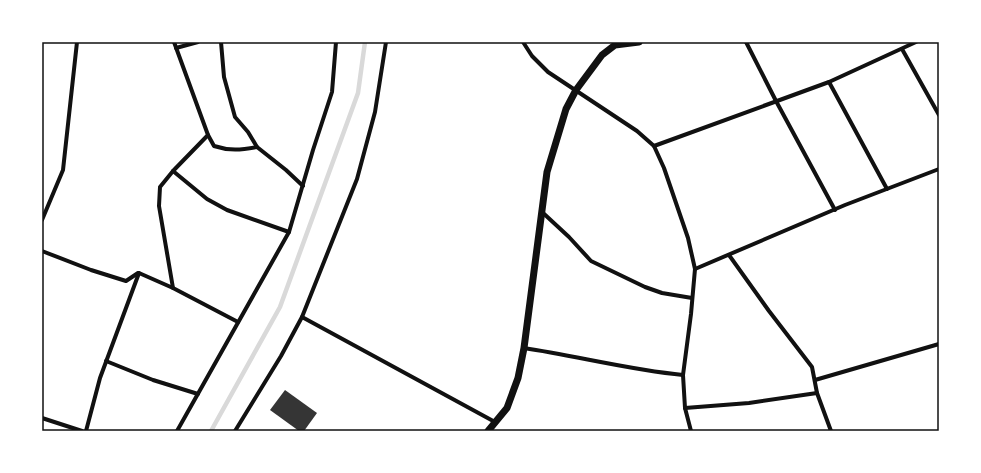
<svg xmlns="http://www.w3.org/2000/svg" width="981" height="473" viewBox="0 0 981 473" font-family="'Archivo Narrow',sans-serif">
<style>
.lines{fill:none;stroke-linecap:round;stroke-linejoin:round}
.stream{stroke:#d9d9d9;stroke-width:4.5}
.building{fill:#353535}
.minor{stroke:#111;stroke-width:4}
.tertiary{stroke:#111;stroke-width:7}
.neatline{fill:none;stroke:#111;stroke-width:1.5}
</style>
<rect width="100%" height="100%" fill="#fff"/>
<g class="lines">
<path class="stream" d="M211 431 280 307 358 93 365 42"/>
</g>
<path class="building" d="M285 390 317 413 304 431H299L270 410Z"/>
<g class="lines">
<g class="minor">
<path d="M221 42 224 77 235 117 248 132 257 147 286 170 303 186"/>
<path d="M523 42 532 56 548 72 637 131 654 146 664 168 688 238 695 269 691 314 683 375 685 408 691 431"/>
<path d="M746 42 776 101 835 210"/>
<path d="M176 48 198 42"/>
<path d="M902 49 939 115"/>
<path d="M829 82 887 189"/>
<path d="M208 135 214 146C229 151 241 150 257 147"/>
<path d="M654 146 829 82 916 42"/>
<path d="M173 171 207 199 227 210 289 232"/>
<path d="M542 212 569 237 591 261 645 287 662 293 692 298"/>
<path d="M42 220 63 170 77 42"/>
<path d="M42 251 91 270 126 281 138 273"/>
<path d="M729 255 769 311 812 367 817 393 831 431"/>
<path d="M695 269 845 205 939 169"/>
<path d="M139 273 173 288 238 322"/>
<path d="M173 288 159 206 160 187 173 171 208 135 174 42"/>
<path d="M302 317 495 422"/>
<path d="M524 348C577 356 630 370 683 375"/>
<path d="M106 361 153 380 198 394"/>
<path d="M815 380 939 344"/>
<path d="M685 408 749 403 817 393"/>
<path d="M42 418 82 431"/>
<path d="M86 431 100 378 139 273"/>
<path d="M177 431 289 232 313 150 332 92 336 42"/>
<path d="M235 431 281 356 302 317 357 179 375 112 386 42"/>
</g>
<path class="tertiary" d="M488 431 507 408 518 378 524 348 547 172 566 109 576 90 602 55 615 45 639 42"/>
</g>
<rect width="981" height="473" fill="none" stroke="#ffffff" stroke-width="86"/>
<rect x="43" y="43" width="895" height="387" class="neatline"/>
</svg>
